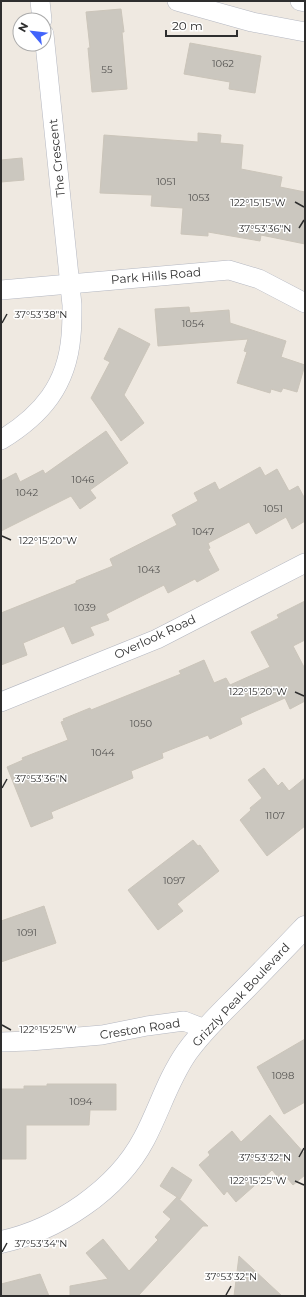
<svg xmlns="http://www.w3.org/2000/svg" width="306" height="1297" viewBox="0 0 306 1297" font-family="Montserrat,sans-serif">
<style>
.building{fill:#cbc7bf;stroke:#cbc5ba}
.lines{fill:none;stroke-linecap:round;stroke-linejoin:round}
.minor-casing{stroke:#b4b7c1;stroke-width:20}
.tertiary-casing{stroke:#b4b7c1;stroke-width:23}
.minor{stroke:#fff;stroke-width:19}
.tertiary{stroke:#fff;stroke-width:22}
.ticks{fill:none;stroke:#2e2e2e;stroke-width:1.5}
.labels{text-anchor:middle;stroke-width:3;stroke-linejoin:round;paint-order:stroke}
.number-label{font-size:10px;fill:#555452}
.street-label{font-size:12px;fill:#2e2e2e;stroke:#fff}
.ticks-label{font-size:10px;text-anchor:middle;fill:#2e2e2e;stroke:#fff;stroke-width:3;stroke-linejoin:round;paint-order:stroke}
</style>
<rect width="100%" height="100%" fill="#efe9e1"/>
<g class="building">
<path d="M121 9 124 32H122L127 89 92 92 88 48H90L86 12Z"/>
<path d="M190 43 261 56 255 93 229 89 230 82 184 74Z"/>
<path d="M198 133 221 135 220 143 243 145 241 169 282 177 280 187 305 192V244L261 235 260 241 208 232V236L181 234 183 208 151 206 152 195 100 193 104 135 198 142Z"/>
<path d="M22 158 24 180 1 182V160Z"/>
<path d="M189 307 190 313 229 310 230 323 286 341 281 357 305 365 297 392 283 388 281 392 271 389 270 393 237 383 247 352 244 351 248 339 158 346 155 309Z"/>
<path d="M119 328 150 344 124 395 144 423 121 441 91 398 110 362 104 359Z"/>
<path d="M106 431 128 463 90 490 96 498 80 509 71 496 1 531V481L16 473 20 482 43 470 45 474Z"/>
<path d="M260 467 265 476 277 469 289 491 298 486 305 499V521L292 529 286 517 256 534 249 522 208 543 210 548 208 549 219 570 197 582 195 579 168 593 164 585 106 614 109 620 90 627 94 635 72 644 64 626 23 643 27 655 1 665V613L76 583V581L113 566 110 559 177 525 172 515 198 501 194 493 215 482 219 490Z"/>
<path d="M305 601V640L293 646 305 669V701L290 709 285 698 240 718 242 724 210 739 208 735 162 753 163 758 131 771 133 778 51 812 53 818 31 827 7 767 23 760 22 758 68 740 61 722 64 721 63 719 90 708 91 710 181 674 179 671 204 660 214 683 226 678 230 685 270 667 251 632 279 618 277 615Z"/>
<path d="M264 768 278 786 282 782 289 791 305 778V826L267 856 240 820 251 810 250 808 262 798 248 780Z"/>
<path d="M193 840 198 846 200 845 219 871 177 904 183 911 158 930 128 890Z"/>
<path d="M44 906 56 943 1 962V921Z"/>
<path d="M305 1039V1102L284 1114 257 1067Z"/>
<path d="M47 1084H116V1110H90L89 1125H26V1159H1V1089H24V1086H47Z"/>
<path d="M270 1115 305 1154V1175L293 1185 283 1173 278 1177 272 1170 236 1202 227 1191 224 1195 199 1165 210 1155 208 1152 232 1131 241 1142Z"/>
<path d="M172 1167 192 1180 180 1199 160 1186Z"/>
<path d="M177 1197 208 1226H203L138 1296H70V1286L108 1279 86 1253 103 1239 129 1271 158 1240 155 1237 171 1219 163 1212Z"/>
<path d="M239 1256 282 1296H234Z"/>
<path d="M40 1274 49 1296H1V1284Z"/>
</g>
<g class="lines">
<defs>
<g id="minor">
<path d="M40 1 42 20"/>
<path d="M177 1 252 22 305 32"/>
<path d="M300 1 305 2"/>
<path d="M1 290 229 270 259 279 305 303"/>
<path d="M1 440C42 415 67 385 71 336 72 326 72 316 72 305L44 34"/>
<path d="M1 702 157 639 305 563"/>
<path d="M1 1042 30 1041 102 1035 147 1026 184 1021 205 1029"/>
</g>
<path id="tertiary" d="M1 1242C57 1230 117 1190 144 1139 159 1111 168 1079 187 1052 202 1031 221 1013 240 994 262 972 283 950 305 927"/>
</defs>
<use href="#minor" class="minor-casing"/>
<use href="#tertiary" class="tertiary-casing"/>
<use href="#minor" class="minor"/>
<use href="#tertiary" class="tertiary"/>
</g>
<path class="ticks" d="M295 202 304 207M299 228 304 220M2 323 7 314M2 536 11 540M295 692 304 696M2 788 7 779M2 1025 11 1030M299 1157 304 1148M295 1181 304 1185M2 1252 7 1243M226 1295 231 1286"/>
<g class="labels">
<g class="number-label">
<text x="223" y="67">1062</text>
<text x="107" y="73">55</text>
<text x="166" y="185">1051</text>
<text x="199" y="201">1053</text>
<text x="193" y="327">1054</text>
<text x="83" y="483">1046</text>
<text x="27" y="496">1042</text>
<text x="273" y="512">1051</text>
<text x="203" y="535">1047</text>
<text x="149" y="573">1043</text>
<text x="85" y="611">1039</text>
<text x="141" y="727">1050</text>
<text x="103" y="756">1044</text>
<text x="275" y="819">1107</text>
<text x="174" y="884">1097</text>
<text x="27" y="936">1091</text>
<text x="283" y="1079">1098</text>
<text x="81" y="1105">1094</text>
</g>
<g class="street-label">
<text transform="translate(57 158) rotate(-96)" y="4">The Crescent</text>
<text transform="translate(156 276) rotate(-5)" y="4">Park Hills Road</text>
<text transform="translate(155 637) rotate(-25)" y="4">Overlook Road</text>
<text transform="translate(241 995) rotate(-47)" y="4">Grizzly Peak Boulevard</text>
<text transform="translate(140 1029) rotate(-9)" y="4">Creston Road</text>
</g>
</g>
<g class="ticks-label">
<text x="258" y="206">122°15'15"W</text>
<text x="265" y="232">37°53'36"N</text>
<text x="41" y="318">37°53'38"N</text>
<text x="48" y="544">122°15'20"W</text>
<text x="258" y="695">122°15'20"W</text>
<text x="41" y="782">37°53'36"N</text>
<text x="48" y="1033">122°15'25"W</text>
<text x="265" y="1161">37°53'32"N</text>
<text x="258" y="1184">122°15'25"W</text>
<text x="41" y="1247">37°53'34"N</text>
<text x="231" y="1280">37°53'32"N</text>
</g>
<rect width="306" height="1297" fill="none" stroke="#2e2e2e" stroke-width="4"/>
<g transform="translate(32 32) rotate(298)"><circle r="19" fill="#ffffff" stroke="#ababab"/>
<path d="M0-3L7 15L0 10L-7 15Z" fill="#4264fb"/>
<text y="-6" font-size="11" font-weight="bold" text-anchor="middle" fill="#2e2e2e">N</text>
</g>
<path d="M166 30v6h71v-6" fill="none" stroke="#2e2e2e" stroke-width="2"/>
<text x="172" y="30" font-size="12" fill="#2e2e2e" stroke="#ffffff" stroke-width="3" paint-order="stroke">20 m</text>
</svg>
